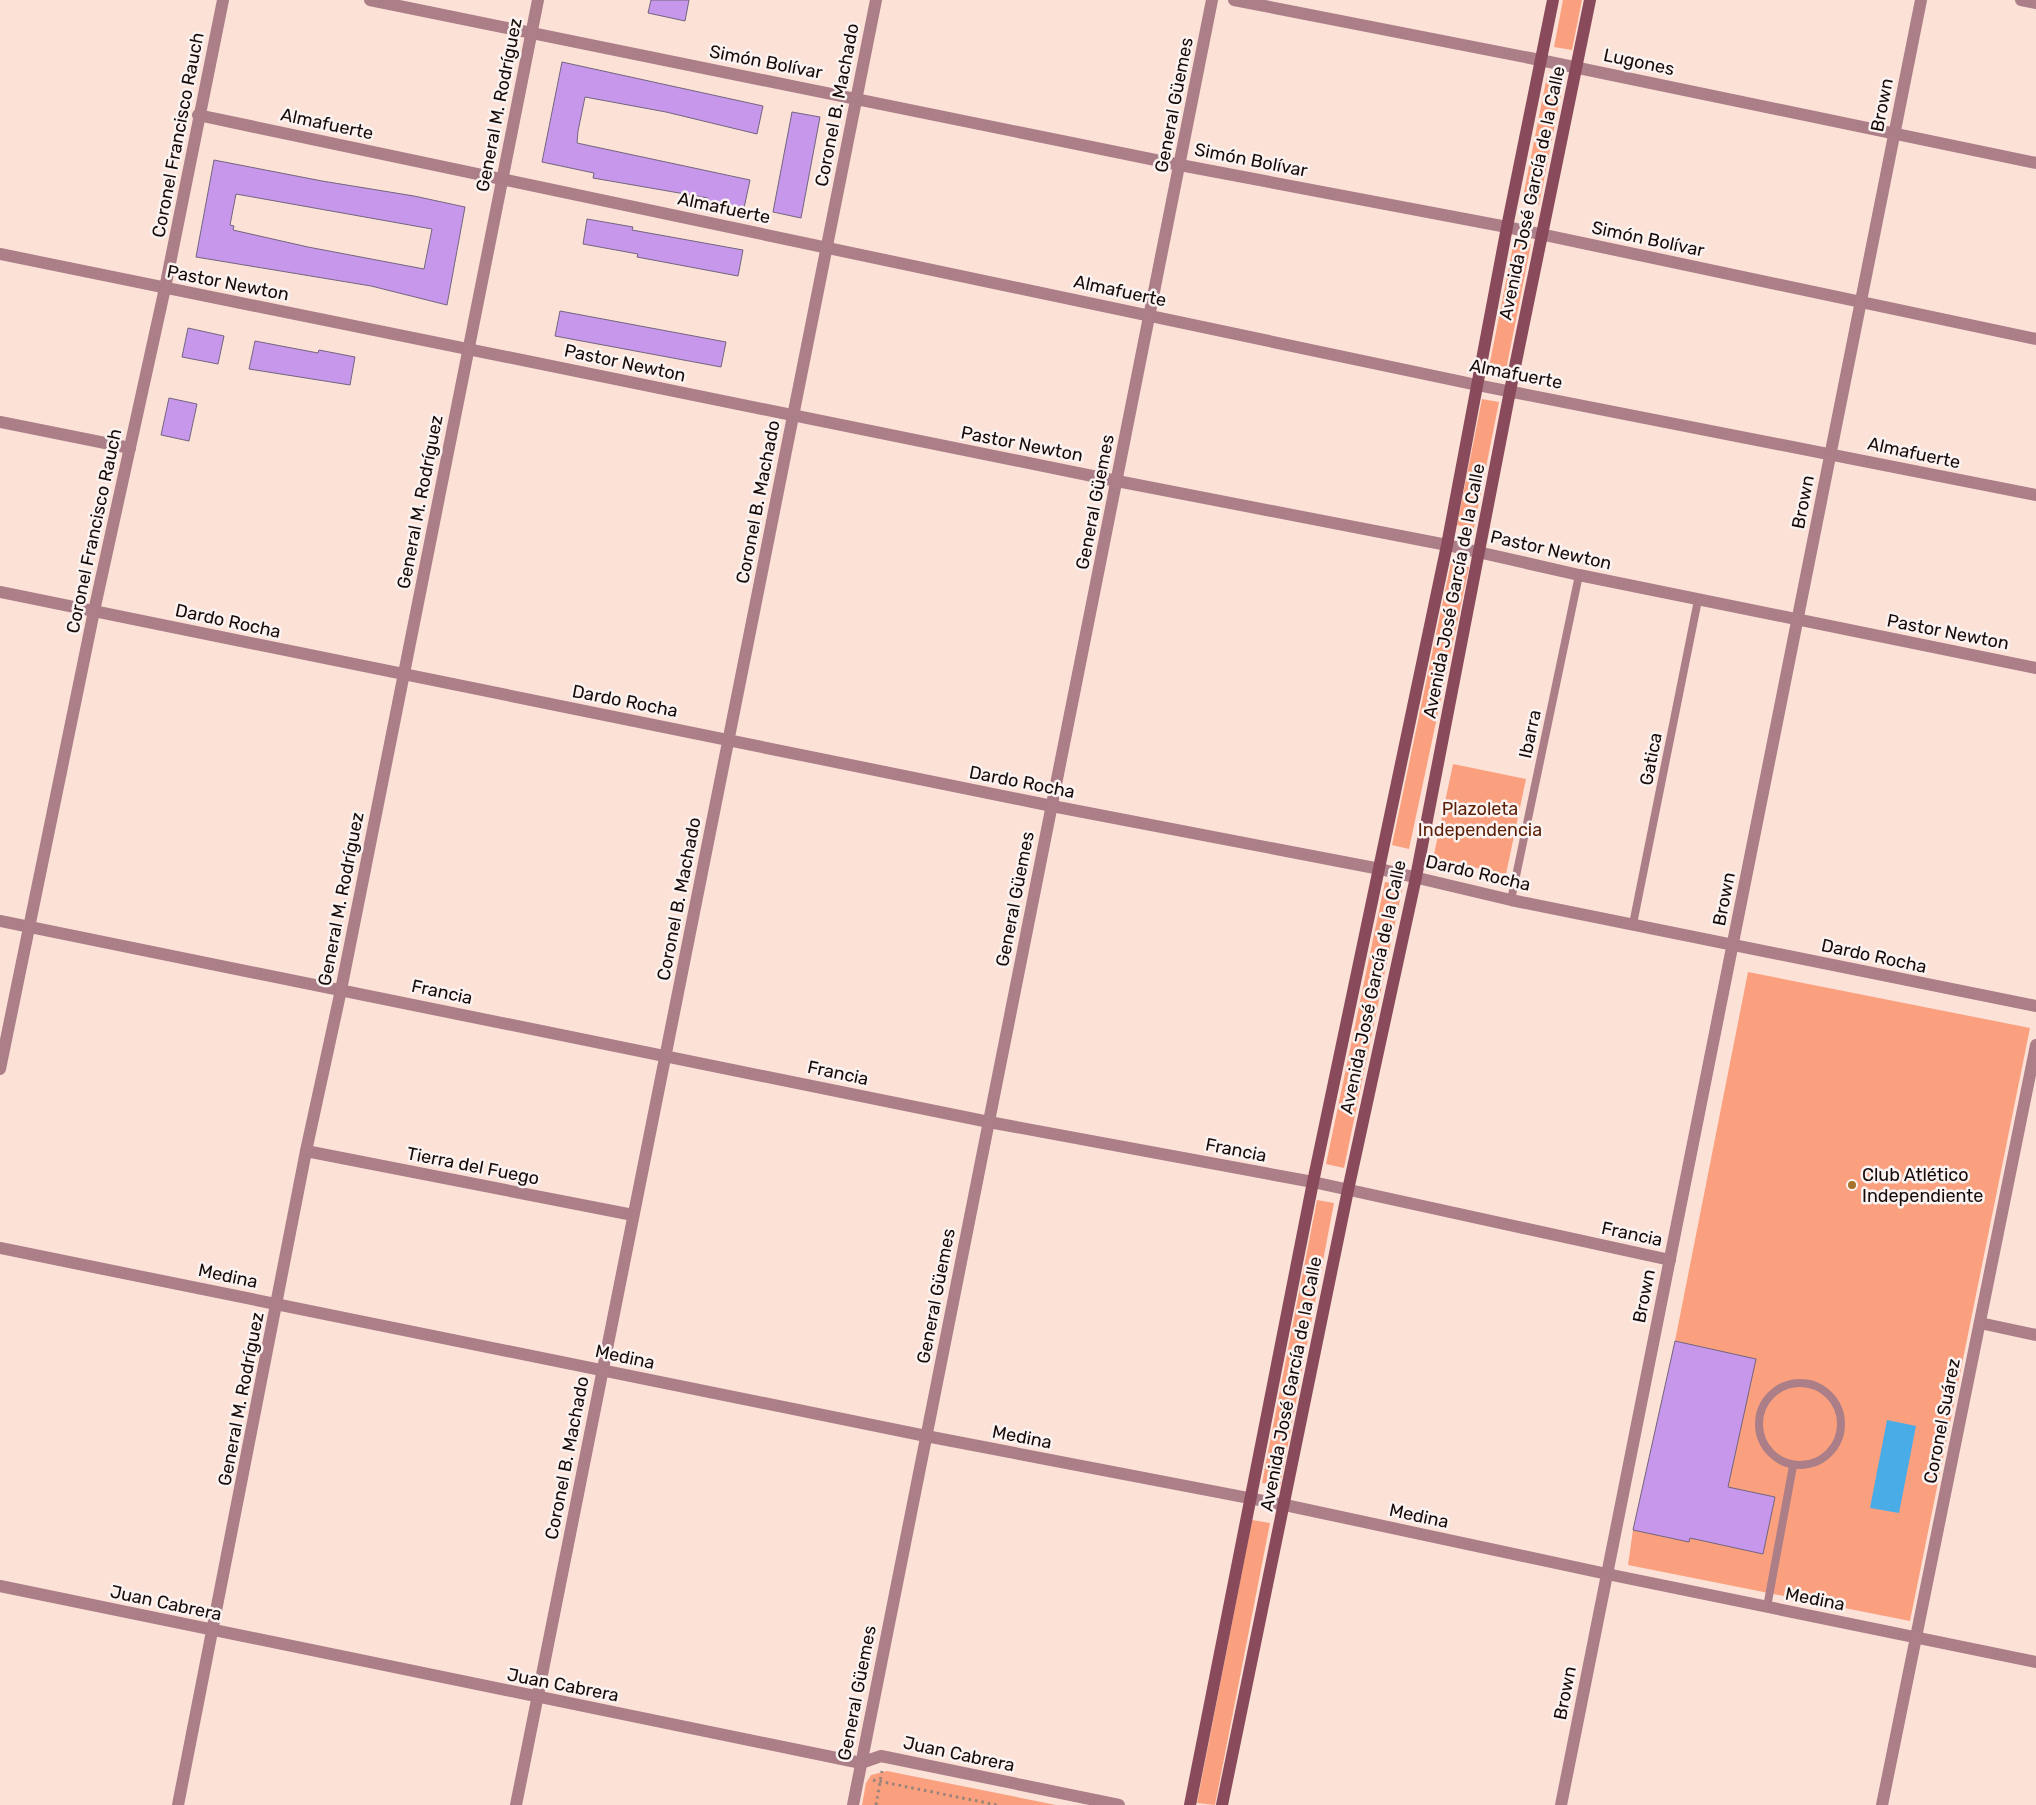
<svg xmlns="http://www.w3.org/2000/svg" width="2036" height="1805" viewBox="0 0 2036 1805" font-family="Rubik,sans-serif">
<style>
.green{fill:#fba07f}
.water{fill:#49ace7}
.building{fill:#c697ea;stroke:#72657e;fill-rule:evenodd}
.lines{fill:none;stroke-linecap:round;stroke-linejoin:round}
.path{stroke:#97837c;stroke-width:3;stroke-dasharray:2.5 4;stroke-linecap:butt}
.service{stroke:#ab7e88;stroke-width:8}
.minor{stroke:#ab7e88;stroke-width:12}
.secondary{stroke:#894b5b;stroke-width:12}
.poi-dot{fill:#a5732a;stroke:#faf3f1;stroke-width:2}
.labels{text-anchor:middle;stroke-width:5;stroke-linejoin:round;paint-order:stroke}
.street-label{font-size:18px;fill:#160b08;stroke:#faf3f1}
.park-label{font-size:18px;fill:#5a1f06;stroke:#faf3f1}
.poi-label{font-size:18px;fill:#160b08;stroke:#faf3f1;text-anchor:start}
</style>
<rect width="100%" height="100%" fill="#fce1d7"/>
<g class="green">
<path d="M1563 0H1582L1572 50 1554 47Z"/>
<path d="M1547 76 1564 79 1539 205 1522 202Z"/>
<path d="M1514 241 1531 244 1506 370 1489 367Z"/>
<path d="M1482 399 1499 402 1474 528 1457 525Z"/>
<path d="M1451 563 1469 567 1409 849 1392 845Z"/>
<path d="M1453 764 1526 779 1506 874 1433 859Z"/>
<path d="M1385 882 1403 885 1344 1168 1326 1164Z"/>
<path d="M1748 972 2030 1028 1910 1621 1628 1565 1633 1530 1675 1341Z"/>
<path d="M1317 1200 1334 1203 1280 1486 1262 1483Z"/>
<path d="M1252 1520 1270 1523 1215 1805 1197 1803Z"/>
<path d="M887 1771 1056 1805H862L866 1783 871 1775Z"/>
</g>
<path class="water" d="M1887 1420 1916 1426 1899 1513 1870 1508Z"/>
<g class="building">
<path d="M651 0H689L685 21 648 13Z"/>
<path d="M562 62 763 106 757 134 666 112 585 97 578 131 577 143 750 180 744 208 707 201 708 198 593 178 594 173 542 162Z"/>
<path d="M792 112 820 117 801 218 773 212Z"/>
<path d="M214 160 322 181 414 196 465 207 447 305 371 286 196 257ZM236 194 432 229 424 269 308 247 233 230 234 226 230 225Z"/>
<path d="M587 219 633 227 632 230 743 250 738 276 637 257 638 254 583 244Z"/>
<path d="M560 311 726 342 721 367 555 336Z"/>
<path d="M188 328 224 336 218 364 182 357Z"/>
<path d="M255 341 318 353 319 350 355 357 350 385 249 369Z"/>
<path d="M169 398 197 404 189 441 161 435Z"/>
<path d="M1675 1341 1756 1359 1728 1487 1775 1497 1763 1554 1690 1538 1689 1542 1633 1530Z"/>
</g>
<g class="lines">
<g class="path">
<path d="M873 1780 997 1805"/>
<path d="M876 1805 882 1771"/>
</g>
<g class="service">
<path d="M1511 900 1579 575"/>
<path d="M1633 924 1698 600"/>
<circle cx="1800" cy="1424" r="41"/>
<path d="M1767 1607 1793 1466"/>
</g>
<g class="minor">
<path d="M370 0 1180 165 1507 227 2036 339"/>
<path d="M1234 0 1540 60 2036 163"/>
<path d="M2021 0 2036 3"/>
<path d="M198 115 1477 385 2036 495"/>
<path d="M0 254 1117 481 1447 545 1579 575 2036 668"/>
<path d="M0 422 130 448"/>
<path d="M0 592 1052 806 1380 869 1511 900 2036 1006"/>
<path d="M0 921 989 1122 1313 1182 1670 1260"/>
<path d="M0 1069 94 611 165 288 223 0"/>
<path d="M306 1151 633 1215"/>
<path d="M0 1248 926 1436 1285 1505 1607 1574 2036 1662"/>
<path d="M1980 1323 2036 1335"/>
<path d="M0 1586 861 1763 881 1756 1119 1805"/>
<path d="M178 1805 306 1151 341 990 538 0"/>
<path d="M516 1805 876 0"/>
<path d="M853 1805 1212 0"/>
<path d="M1561 1805 1921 0"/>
<path d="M1882 1805 2036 1045"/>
</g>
<g class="secondary">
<path d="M1190 1805 1313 1182 1447 545 1507 227 1553 0"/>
<path d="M1222 1805 1348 1190 1416 877 1510 391 1590 0"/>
</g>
</g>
<circle class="poi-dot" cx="1852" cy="1185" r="5"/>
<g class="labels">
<g class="street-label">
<text transform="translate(766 62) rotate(11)" y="6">Simón Bolívar</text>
<text transform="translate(1639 62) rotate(12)" y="6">Lugones</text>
<text transform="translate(499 105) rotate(-79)" y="6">General M. Rodríguez</text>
<text transform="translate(837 105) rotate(-79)" y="6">Coronel B. Machado</text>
<text transform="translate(1174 105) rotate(-79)" y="6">General Güemes</text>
<text transform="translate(1882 105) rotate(-79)" y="6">Brown</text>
<text transform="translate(327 124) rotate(12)" y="6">Almafuerte</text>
<text transform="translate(178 135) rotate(-79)" y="6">Coronel Francisco Rauch</text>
<text transform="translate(1251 160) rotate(11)" y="6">Simón Bolívar</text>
<text transform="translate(1532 193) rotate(-78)" y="6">Avenida José García de la Calle</text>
<text transform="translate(724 208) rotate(12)" y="6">Almafuerte</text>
<text transform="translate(1648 239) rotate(12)" y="6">Simón Bolívar</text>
<text transform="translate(228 283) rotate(11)" y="6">Pastor Newton</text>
<text transform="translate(1120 291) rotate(12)" y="6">Almafuerte</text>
<text transform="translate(625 363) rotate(12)" y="6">Pastor Newton</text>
<text transform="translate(1516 374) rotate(11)" y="6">Almafuerte</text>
<text transform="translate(1022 444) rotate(11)" y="6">Pastor Newton</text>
<text transform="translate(1914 453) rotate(12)" y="6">Almafuerte</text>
<text transform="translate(420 502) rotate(-79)" y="6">General M. Rodríguez</text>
<text transform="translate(758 502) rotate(-79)" y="6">Coronel B. Machado</text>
<text transform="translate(1095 502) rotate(-79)" y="6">General Güemes</text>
<text transform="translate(1803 502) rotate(-79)" y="6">Brown</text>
<text transform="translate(94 531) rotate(-78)" y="6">Coronel Francisco Rauch</text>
<text transform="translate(1551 550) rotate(13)" y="6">Pastor Newton</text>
<text transform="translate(1454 591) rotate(-79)" y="6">Avenida José García de la Calle</text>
<text transform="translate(228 621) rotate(12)" y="6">Dardo Rocha</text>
<text transform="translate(1948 632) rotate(11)" y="6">Pastor Newton</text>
<text transform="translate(625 701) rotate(11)" y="6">Dardo Rocha</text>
<text transform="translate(1530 734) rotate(-78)" y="6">Ibarra</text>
<text transform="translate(1651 759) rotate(-79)" y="6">Gatica</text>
<text transform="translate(1022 782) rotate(11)" y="6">Dardo Rocha</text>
<text transform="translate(1478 873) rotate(13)" y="6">Dardo Rocha</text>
<text transform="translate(341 899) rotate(-79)" y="6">General M. Rodríguez</text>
<text transform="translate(679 899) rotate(-79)" y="6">Coronel B. Machado</text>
<text transform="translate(1015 899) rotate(-79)" y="6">General Güemes</text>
<text transform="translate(1724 899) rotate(-79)" y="6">Brown</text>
<text transform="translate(1874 956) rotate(12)" y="6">Dardo Rocha</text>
<text transform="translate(1373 987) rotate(-78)" y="6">Avenida José García de la Calle</text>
<text transform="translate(442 992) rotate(12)" y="6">Francia</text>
<text transform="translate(838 1073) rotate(12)" y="6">Francia</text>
<text transform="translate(1236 1150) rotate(11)" y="6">Francia</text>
<text transform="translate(473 1166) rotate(11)" y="6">Tierra del Fuego</text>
<text transform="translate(1632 1234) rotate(12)" y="6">Francia</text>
<text transform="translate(228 1276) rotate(12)" y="6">Medina</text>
<text transform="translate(936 1296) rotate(-79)" y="6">General Güemes</text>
<text transform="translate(1644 1296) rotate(-79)" y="6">Brown</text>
<text transform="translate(625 1357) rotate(12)" y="6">Medina</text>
<text transform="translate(1291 1384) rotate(-79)" y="6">Avenida José García de la Calle</text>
<text transform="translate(241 1399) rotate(-79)" y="6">General M. Rodríguez</text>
<text transform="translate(1942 1421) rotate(-79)" y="6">Coronel Suárez</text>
<text transform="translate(1022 1437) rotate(11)" y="6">Medina</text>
<text transform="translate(567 1458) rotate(-79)" y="6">Coronel B. Machado</text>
<text transform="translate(1419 1516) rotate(12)" y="6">Medina</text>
<text transform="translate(1815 1599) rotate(11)" y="6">Medina</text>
<text transform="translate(166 1603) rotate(12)" y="6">Juan Cabrera</text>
<text transform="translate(563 1685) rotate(11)" y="6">Juan Cabrera</text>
<text transform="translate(857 1693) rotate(-79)" y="6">General Güemes</text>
<text transform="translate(1565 1693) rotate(-79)" y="6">Brown</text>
<text transform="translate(959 1754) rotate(12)" y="6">Juan Cabrera</text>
</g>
<g class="park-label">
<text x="1480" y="815">Plazoleta<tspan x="1480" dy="21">Independencia</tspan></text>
</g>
<g class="poi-label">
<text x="1862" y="1181">Club Atlético<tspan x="1862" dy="21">Independiente</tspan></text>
</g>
</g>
</svg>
